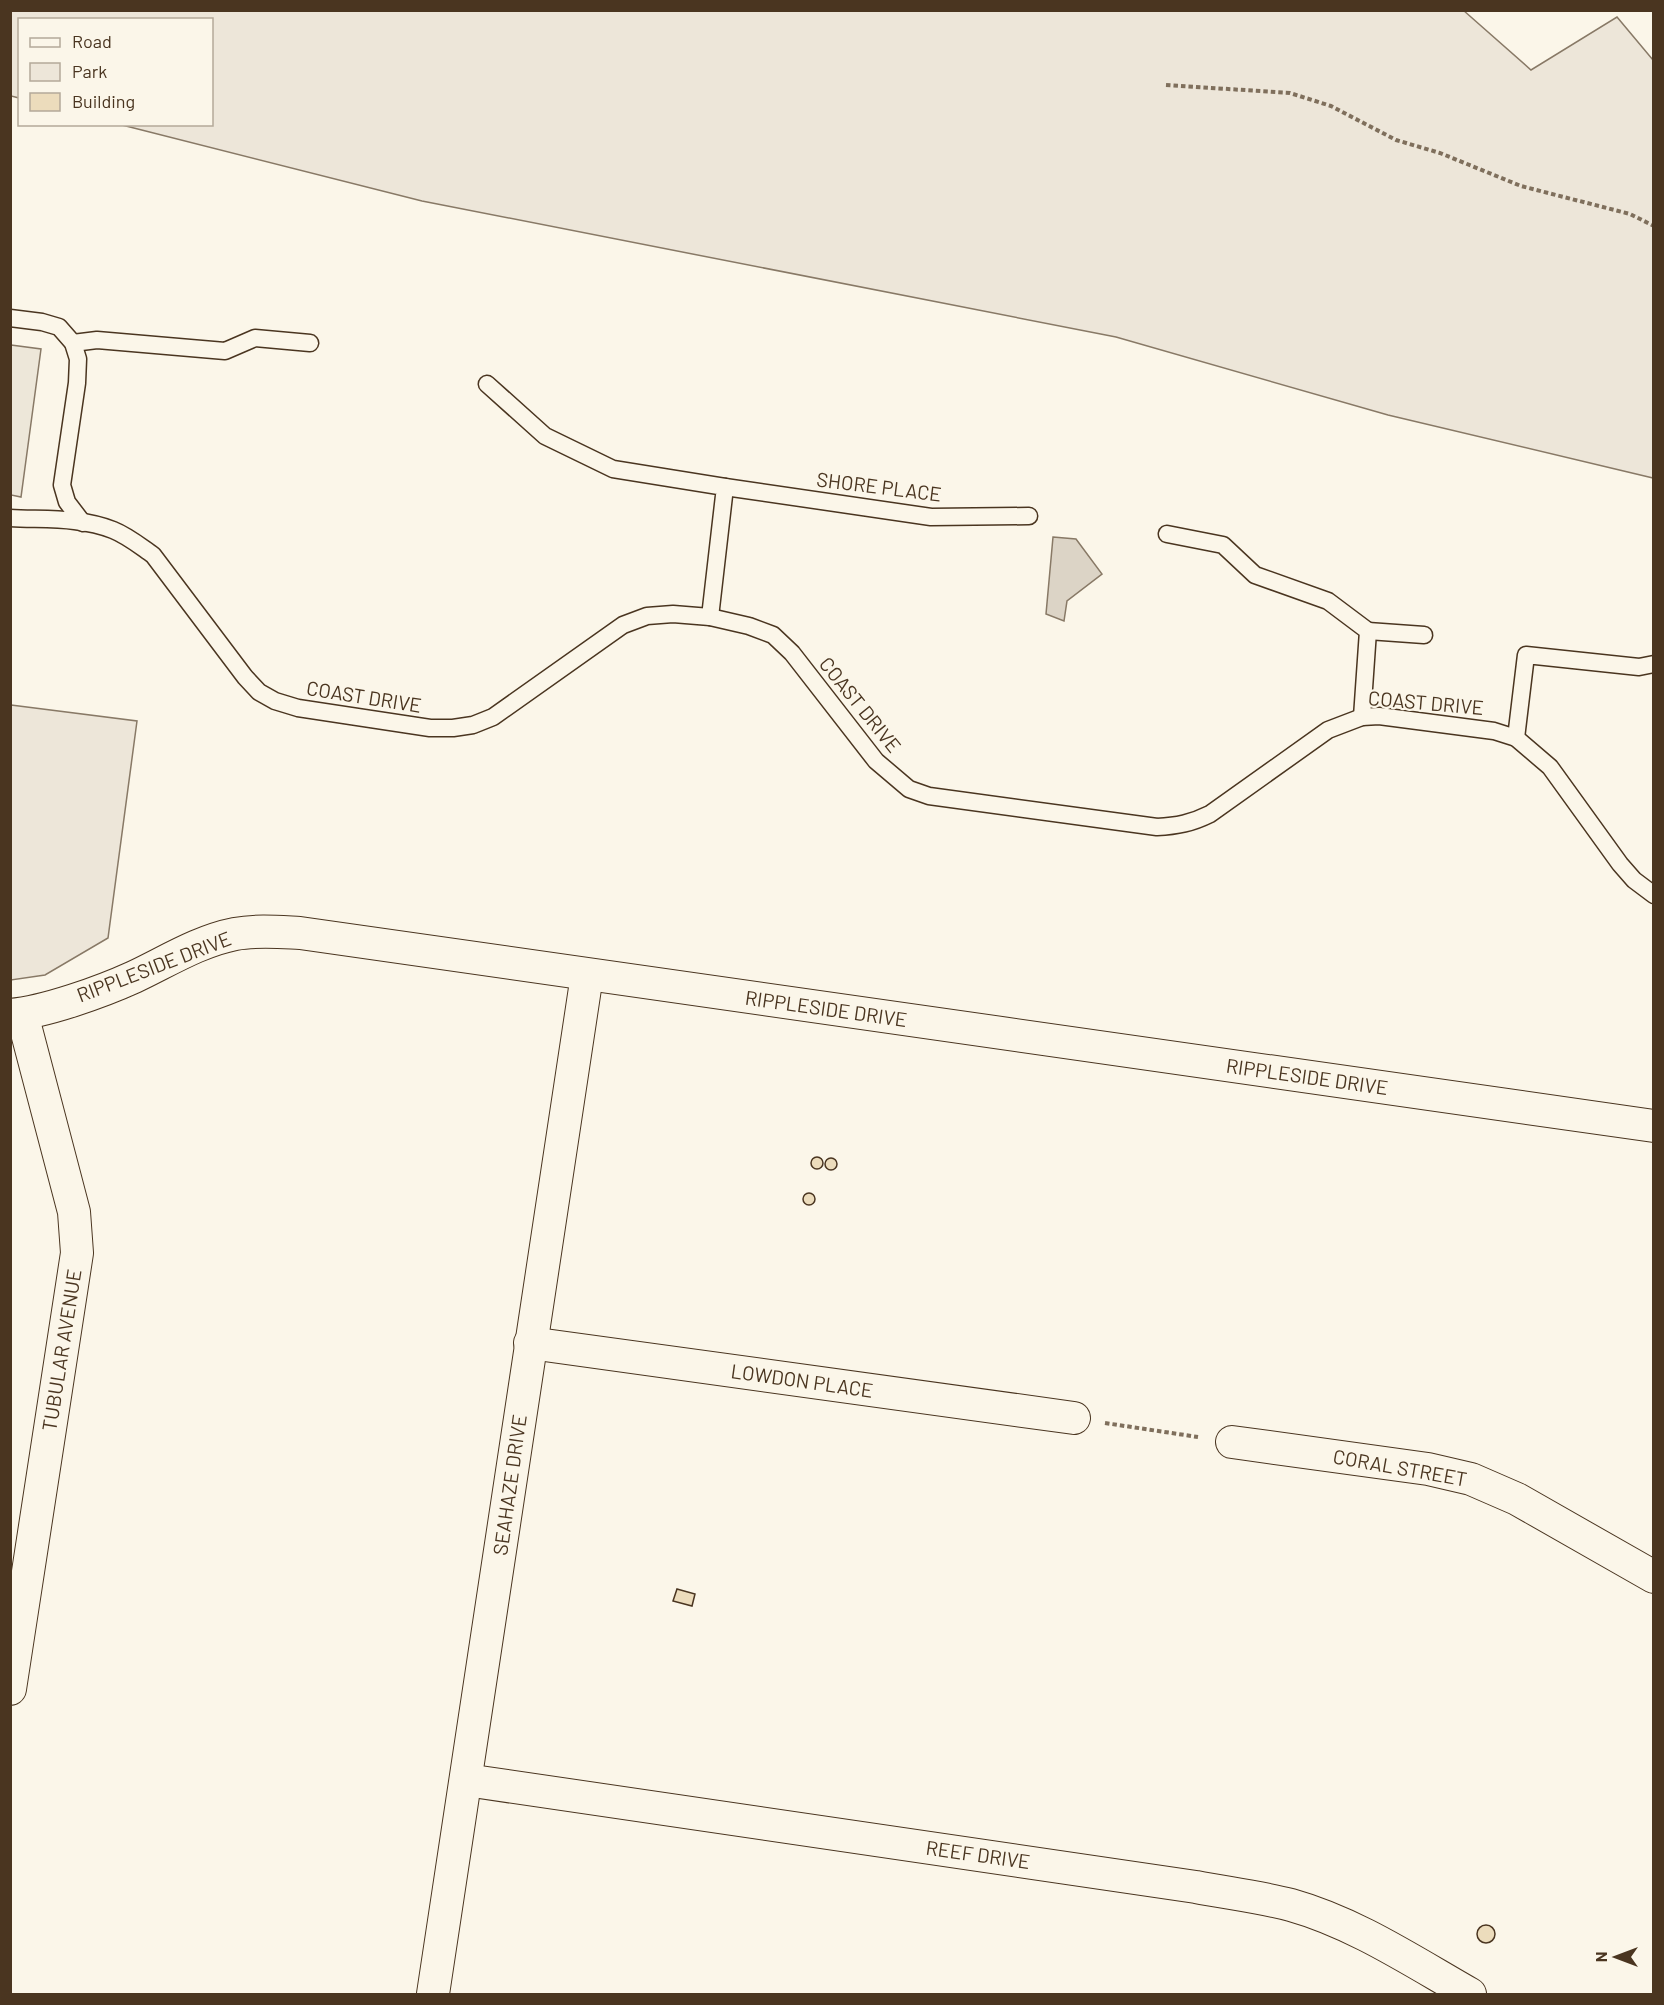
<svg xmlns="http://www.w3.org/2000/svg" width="1664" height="2005" viewBox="0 0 1664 2005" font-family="Barlow,sans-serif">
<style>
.green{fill:#ede6d9;stroke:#887966;stroke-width:1.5}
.parking{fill:#ede7d9;stroke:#887966;stroke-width:1.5}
.water{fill:#dcd4c6;stroke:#887966;stroke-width:1.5}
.building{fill:#ecdcbc;stroke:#4a3520;stroke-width:1.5}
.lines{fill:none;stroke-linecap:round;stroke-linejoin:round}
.service-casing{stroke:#4a3520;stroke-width:19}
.minor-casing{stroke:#4a3520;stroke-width:34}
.path{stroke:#7f6f5c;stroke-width:4;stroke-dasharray:4.5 3;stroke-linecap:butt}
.service{stroke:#fbf6e9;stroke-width:16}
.minor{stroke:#fbf6e9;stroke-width:32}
.labels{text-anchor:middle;stroke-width:4.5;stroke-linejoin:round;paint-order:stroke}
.street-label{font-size:20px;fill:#4a3520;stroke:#fbf6e9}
</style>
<rect width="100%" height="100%" fill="#fbf6e9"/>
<g class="green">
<path d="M1463 10 1531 70 1617 17 1653 60V478L1388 415 1116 337 422 201 122 125 212 124V20H20L19 98 11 96V11Z"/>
<path d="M11 705 137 721 108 938 45 975 11 980Z"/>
</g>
<path class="parking" d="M11 345 41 349 21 497 11 495Z"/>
<path class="water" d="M1053 537 1076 539 1102 574 1067 601 1064 621 1046 614Z"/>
<g class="building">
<circle cx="817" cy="1163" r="6"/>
<circle cx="831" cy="1164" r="6"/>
<circle cx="809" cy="1199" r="6"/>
<path d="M677 1589 695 1594 692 1606 673 1601Z"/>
<circle cx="1486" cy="1934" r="9"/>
</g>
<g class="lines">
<defs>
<g id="service">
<path d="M10 318 42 322 59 327 73 343 78 359 77 383 62 485 67 502 83 523"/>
<path d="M73 343 97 340 225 351 255 338 310 343"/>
<path d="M487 384 545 436 613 469 725 487 710 617"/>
<path d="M725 487 931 517 1029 516"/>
<path d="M10 518C44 520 81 517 113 530 128 536 140 546 153 555L245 677 259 692 275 701 298 708 430 728H453L473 725 493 717 623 625 647 616 673 614 710 617 749 626 773 635 792 653 876 761 909 789 929 796 1157 827C1177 826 1192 823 1210 814L1328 730 1362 717 1379 716 1494 731 1516 738 1550 767 1620 864 1634 880 1654 895"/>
<path d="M1167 534 1223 545 1255 575 1328 601 1368 631 1362 717"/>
<path d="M1368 631 1424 635"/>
<path d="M1516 738 1526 655 1639 667 1654 664"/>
</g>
<g id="minor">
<path d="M10 1015C45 1012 101 992 134 977 166 962 199 941 235 934 256 930 279 932 300 933L1654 1126"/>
<path d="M530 1343 1074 1418"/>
<path d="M1232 1442 1428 1469 1471 1479 1517 1499 1654 1577"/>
<path d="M10 1689 77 1253 74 1212 22 1014"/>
<path d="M466 1780 1196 1887C1227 1893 1260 1897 1291 1905 1355 1923 1412 1961 1470 1994"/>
<path d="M433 1994 587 975"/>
</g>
</defs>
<use href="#service" class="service-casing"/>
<use href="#minor" class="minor-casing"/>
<g class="path">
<path d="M1166 85 1290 93 1331 106 1396 140 1440 153 1521 186 1630 214 1654 226"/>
<path d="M1105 1423 1198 1437"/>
</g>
<use href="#service" class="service"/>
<use href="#minor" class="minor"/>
</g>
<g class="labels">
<g class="street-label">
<text transform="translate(879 487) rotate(7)" y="7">SHORE PLACE</text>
<text transform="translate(364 697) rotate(9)" y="7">COAST DRIVE</text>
<text transform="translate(1426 703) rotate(5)" y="7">COAST DRIVE</text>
<text transform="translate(860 705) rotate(51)" y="7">COAST DRIVE</text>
<text transform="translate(154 967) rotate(-21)" y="7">RIPPLESIDE DRIVE</text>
<text transform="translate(826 1009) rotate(8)" y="7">RIPPLESIDE DRIVE</text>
<text transform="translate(1307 1077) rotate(8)" y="7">RIPPLESIDE DRIVE</text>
<text transform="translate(62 1350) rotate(-81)" y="7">TUBULAR AVENUE</text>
<text transform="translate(802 1381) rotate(8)" y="7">LOWDON PLACE</text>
<text transform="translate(1400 1468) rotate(10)" y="7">CORAL STREET</text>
<text transform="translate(510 1485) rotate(-82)" y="7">SEAHAZE DRIVE</text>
<text transform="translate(978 1855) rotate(8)" y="7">REEF DRIVE</text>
</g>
</g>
<rect width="1664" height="2005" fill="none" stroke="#4a3520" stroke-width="24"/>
<rect x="18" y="18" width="195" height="108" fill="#fbf6e9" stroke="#b4a999" stroke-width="1.5"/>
<rect x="30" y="38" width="30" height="9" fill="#fbf6e9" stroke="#b4a999" stroke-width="1.5"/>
<text x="72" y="48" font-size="18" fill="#4a3520">Road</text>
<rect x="30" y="63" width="30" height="18" fill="#ede6d9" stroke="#b4a999" stroke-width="1.5"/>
<text x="72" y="78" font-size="18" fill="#4a3520">Park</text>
<rect x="30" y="93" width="30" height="18" fill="#ecdcbc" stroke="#b4a999" stroke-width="1.5"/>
<text x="72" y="108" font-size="18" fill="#4a3520">Building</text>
<g transform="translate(1616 1957) rotate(270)" stroke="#fbf6e9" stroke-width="4.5" paint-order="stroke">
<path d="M0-4.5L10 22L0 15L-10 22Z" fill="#4a3520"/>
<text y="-9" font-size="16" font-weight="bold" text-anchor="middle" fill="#4a3520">N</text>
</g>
</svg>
